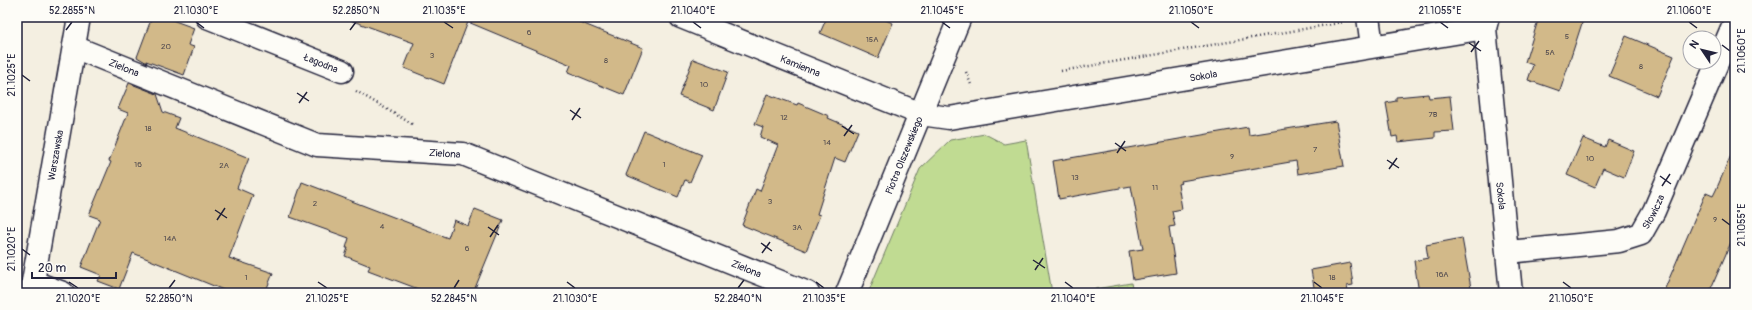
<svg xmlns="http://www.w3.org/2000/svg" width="1752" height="310" viewBox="0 0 1752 310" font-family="Pangolin,sans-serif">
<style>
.green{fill:#c0db92;stroke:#717e66}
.building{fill:#d2b989;stroke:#22223b}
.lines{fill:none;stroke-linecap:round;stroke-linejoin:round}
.minor-casing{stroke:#22223b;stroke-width:25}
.path{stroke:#22223b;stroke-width:2.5;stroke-dasharray:1 3;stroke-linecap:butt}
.minor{stroke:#fdfcf7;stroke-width:22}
.ticks{fill:none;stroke:#22223b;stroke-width:1.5}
.labels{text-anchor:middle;stroke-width:4;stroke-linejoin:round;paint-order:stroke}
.number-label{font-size:8px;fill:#4e484e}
.street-label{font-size:10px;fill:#22223b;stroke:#fdfcf7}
.neatline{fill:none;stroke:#22223b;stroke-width:1.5}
.ticks-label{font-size:10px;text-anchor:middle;fill:#22223b}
</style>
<rect width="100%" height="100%" fill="#f4efe1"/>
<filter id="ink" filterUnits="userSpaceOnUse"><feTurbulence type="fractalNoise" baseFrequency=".025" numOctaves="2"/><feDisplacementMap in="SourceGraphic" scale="8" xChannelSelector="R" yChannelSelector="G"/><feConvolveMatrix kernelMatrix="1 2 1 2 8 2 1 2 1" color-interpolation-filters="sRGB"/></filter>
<g filter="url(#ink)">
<g class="green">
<path d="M985 134 1004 144 1026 140 1052 293H868L920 169 950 140Z"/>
<path d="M1131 283 1133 293H1071Z"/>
</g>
<g class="building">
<path d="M152 17H164L194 28 188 45 194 47 184 75 146 61 147 63 137 57Z"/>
<path d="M351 17H567L643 48 624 95 568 72 571 65 468 22 444 84 404 68 414 43 350 20Z"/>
<path d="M827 17H878L893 23 878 58 820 33Z"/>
<path d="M1539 17H1584L1560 91 1528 80 1533 65 1525 62Z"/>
<path d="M1626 36 1674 56 1657 96 1609 76Z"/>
<path d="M693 59 728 72 714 110 679 96Z"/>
<path d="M129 83 157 94 163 112 179 118 175 128 249 158 237 188 253 195 229 258 273 273 265 293H231L133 253 119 289 98 281 101 275 81 267 100 219 89 215 111 162 109 161 128 113 118 109Z"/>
<path d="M767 94 797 105 798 103 829 116 828 118 858 131 845 162 835 158 817 214 820 215 806 251 742 225 756 189 760 191 778 145 760 137 763 127 755 124Z"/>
<path d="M1428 94 1429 98 1450 96 1454 131 1435 132V138L1398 142 1397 136 1392 137 1386 103 1396 101V97Z"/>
<path d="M1336 121 1344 166 1298 174 1296 161 1181 181 1182 183 1178 184 1182 209 1172 211 1175 226 1169 227 1176 273 1133 280 1129 251 1143 249 1131 186 1059 199 1053 161 1248 127 1249 135Z"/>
<path d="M644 131 702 155 690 182 685 180 678 197 626 175Z"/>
<path d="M1583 138 1605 147 1608 140 1634 151 1624 177 1603 168 1595 187 1567 175Z"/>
<path d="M1735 146V233L1709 293H1663L1706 193 1713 196 1716 190Z"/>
<path d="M302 182 448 238 454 220 468 226 475 209 503 220 473 293H429L368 270 370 266 345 256 348 248H346L349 238 290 217Z"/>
<path d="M1462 238 1471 288 1443 293H1419L1414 261 1428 258 1426 245Z"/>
<path d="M1350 263 1353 285 1347 286 1348 293H1315L1311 270Z"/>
</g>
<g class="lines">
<defs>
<g id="minor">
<path id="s1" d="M207 17 342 71"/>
<path id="s2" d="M681 17 921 114 949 118 1485 28"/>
<path d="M1368 17 1372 46"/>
<path id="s3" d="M1488 17 1485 28 1511 293"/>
<path id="s4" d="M74 47 317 145 463 154 808 293"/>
<path id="s5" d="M1508 252 1619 241 1641 234 1654 211 1735 21"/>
<path d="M33 282 63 293"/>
<path id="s6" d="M31 293 79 17"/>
<path id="s7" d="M847 293 960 17"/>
</g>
</defs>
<use href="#minor" class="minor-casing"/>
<g class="path">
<path d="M1061 71 1344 22"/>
<path d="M966 72 972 87"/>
<path d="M356 91 412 124"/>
</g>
<use href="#minor" class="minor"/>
</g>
</g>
<path class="ticks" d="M196 22 204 28M444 22 453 28M693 22 701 28M942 22 950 28M1191 22 1199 28M1440 22 1448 28M1689 22 1697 28M66 30 72 22M350 30 356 22M1469 43 1481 51M1722 45 1730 51M1471 52 1479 41M22 75 30 81M297 93 309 101M299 103 307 92M570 110 581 118M572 120 580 108M842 126 854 134M844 136 852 125M1115 143 1126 151M1117 153 1125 141M1387 160 1399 168M1389 169 1397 158M1660 176 1671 184M1662 186 1670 174M215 210 227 218M1722 219 1730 225M217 220 225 208M488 227 499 235M490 237 498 225M761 243 772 251M22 249 30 255M762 253 770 242M1033 260 1045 268M1035 270 1043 258M69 282 78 288M318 282 327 288M567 282 575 288M816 282 824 288M1065 282 1073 288M1314 282 1322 288M1563 282 1571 288M169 288 175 280M454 288 459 280M738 288 744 280"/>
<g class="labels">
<g class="number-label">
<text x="529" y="35">6</text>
<text x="1567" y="39">5</text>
<text x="872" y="42">15A</text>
<text x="166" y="49">20</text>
<text x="1550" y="55">5A</text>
<text x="432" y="58">3</text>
<text x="606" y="63">8</text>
<text x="1641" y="69">8</text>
<text x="704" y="87">10</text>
<text x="1433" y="117">7B</text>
<text x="784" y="120">12</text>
<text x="148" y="131">18</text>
<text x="827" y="145">14</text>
<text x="1315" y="152">7</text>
<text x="1232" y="159">9</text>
<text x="1590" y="161">10</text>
<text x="138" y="167">16</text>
<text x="664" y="167">1</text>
<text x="224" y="168">2A</text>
<text x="1075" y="180">13</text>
<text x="1155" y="190">11</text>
<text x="770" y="204">3</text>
<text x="315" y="206">2</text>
<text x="1715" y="222">9</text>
<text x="382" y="229">4</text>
<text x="797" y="230">3A</text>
<text x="170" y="241">14A</text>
<text x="467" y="251">6</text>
<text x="1442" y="277">16A</text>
<text x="246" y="280">1</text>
<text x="1332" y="280">18</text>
</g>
<g class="street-label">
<text dy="4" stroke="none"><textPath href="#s1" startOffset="123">Łagodna</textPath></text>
<text dy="4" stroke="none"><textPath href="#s2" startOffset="129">Kamienna</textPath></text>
<text dy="4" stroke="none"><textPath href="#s4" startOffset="54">Zielona</textPath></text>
<text dy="4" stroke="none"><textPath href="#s2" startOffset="545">Sokola</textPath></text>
<text dy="4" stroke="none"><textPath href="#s4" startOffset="390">Zielona</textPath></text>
<text dy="4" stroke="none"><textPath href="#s6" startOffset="140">Warszawska</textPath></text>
<text dy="4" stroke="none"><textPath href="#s7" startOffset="149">Piotra Olszewskiego</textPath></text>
<text dy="4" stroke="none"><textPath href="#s3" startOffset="180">Sokola</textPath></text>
<text dy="4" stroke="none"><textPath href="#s5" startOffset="160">Słowicza</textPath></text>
<text dy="4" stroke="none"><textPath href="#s4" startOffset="714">Zielona</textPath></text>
</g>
</g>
<rect width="1752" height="310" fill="none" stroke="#fdfcf7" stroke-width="44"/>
<g transform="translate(1702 50) rotate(305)"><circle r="19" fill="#fdfcf7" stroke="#a5a5ac"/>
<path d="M0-3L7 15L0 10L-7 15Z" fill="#22223b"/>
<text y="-6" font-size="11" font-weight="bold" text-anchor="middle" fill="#22223b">N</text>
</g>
<path d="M32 272v6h84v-6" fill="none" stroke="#22223b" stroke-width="2"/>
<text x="38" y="272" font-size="12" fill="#22223b" stroke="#fdfcf7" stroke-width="3" paint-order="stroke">20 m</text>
<rect x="22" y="22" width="1708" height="266" class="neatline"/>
<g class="ticks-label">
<text x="72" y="14">52.2855°N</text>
<text x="196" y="14">21.1030°E</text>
<text x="356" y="14">52.2850°N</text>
<text x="444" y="14">21.1035°E</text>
<text x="693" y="14">21.1040°E</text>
<text x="942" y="14">21.1045°E</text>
<text x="1191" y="14">21.1050°E</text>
<text x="1440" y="14">21.1055°E</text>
<text x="1689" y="14">21.1060°E</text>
<text transform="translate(1741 51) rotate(-90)" y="4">21.1060°E</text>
<text transform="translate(11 75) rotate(-90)" y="4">21.1025°E</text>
<text transform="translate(1741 225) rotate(-90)" y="4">21.1055°E</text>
<text transform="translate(11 249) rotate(-90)" y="4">21.1020°E</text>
<text x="78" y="302">21.1020°E</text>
<text x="169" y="302">52.2850°N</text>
<text x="327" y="302">21.1025°E</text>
<text x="454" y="302">52.2845°N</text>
<text x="575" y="302">21.1030°E</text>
<text x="738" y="302">52.2840°N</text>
<text x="824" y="302">21.1035°E</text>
<text x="1073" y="302">21.1040°E</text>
<text x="1322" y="302">21.1045°E</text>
<text x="1571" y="302">21.1050°E</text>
</g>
</svg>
